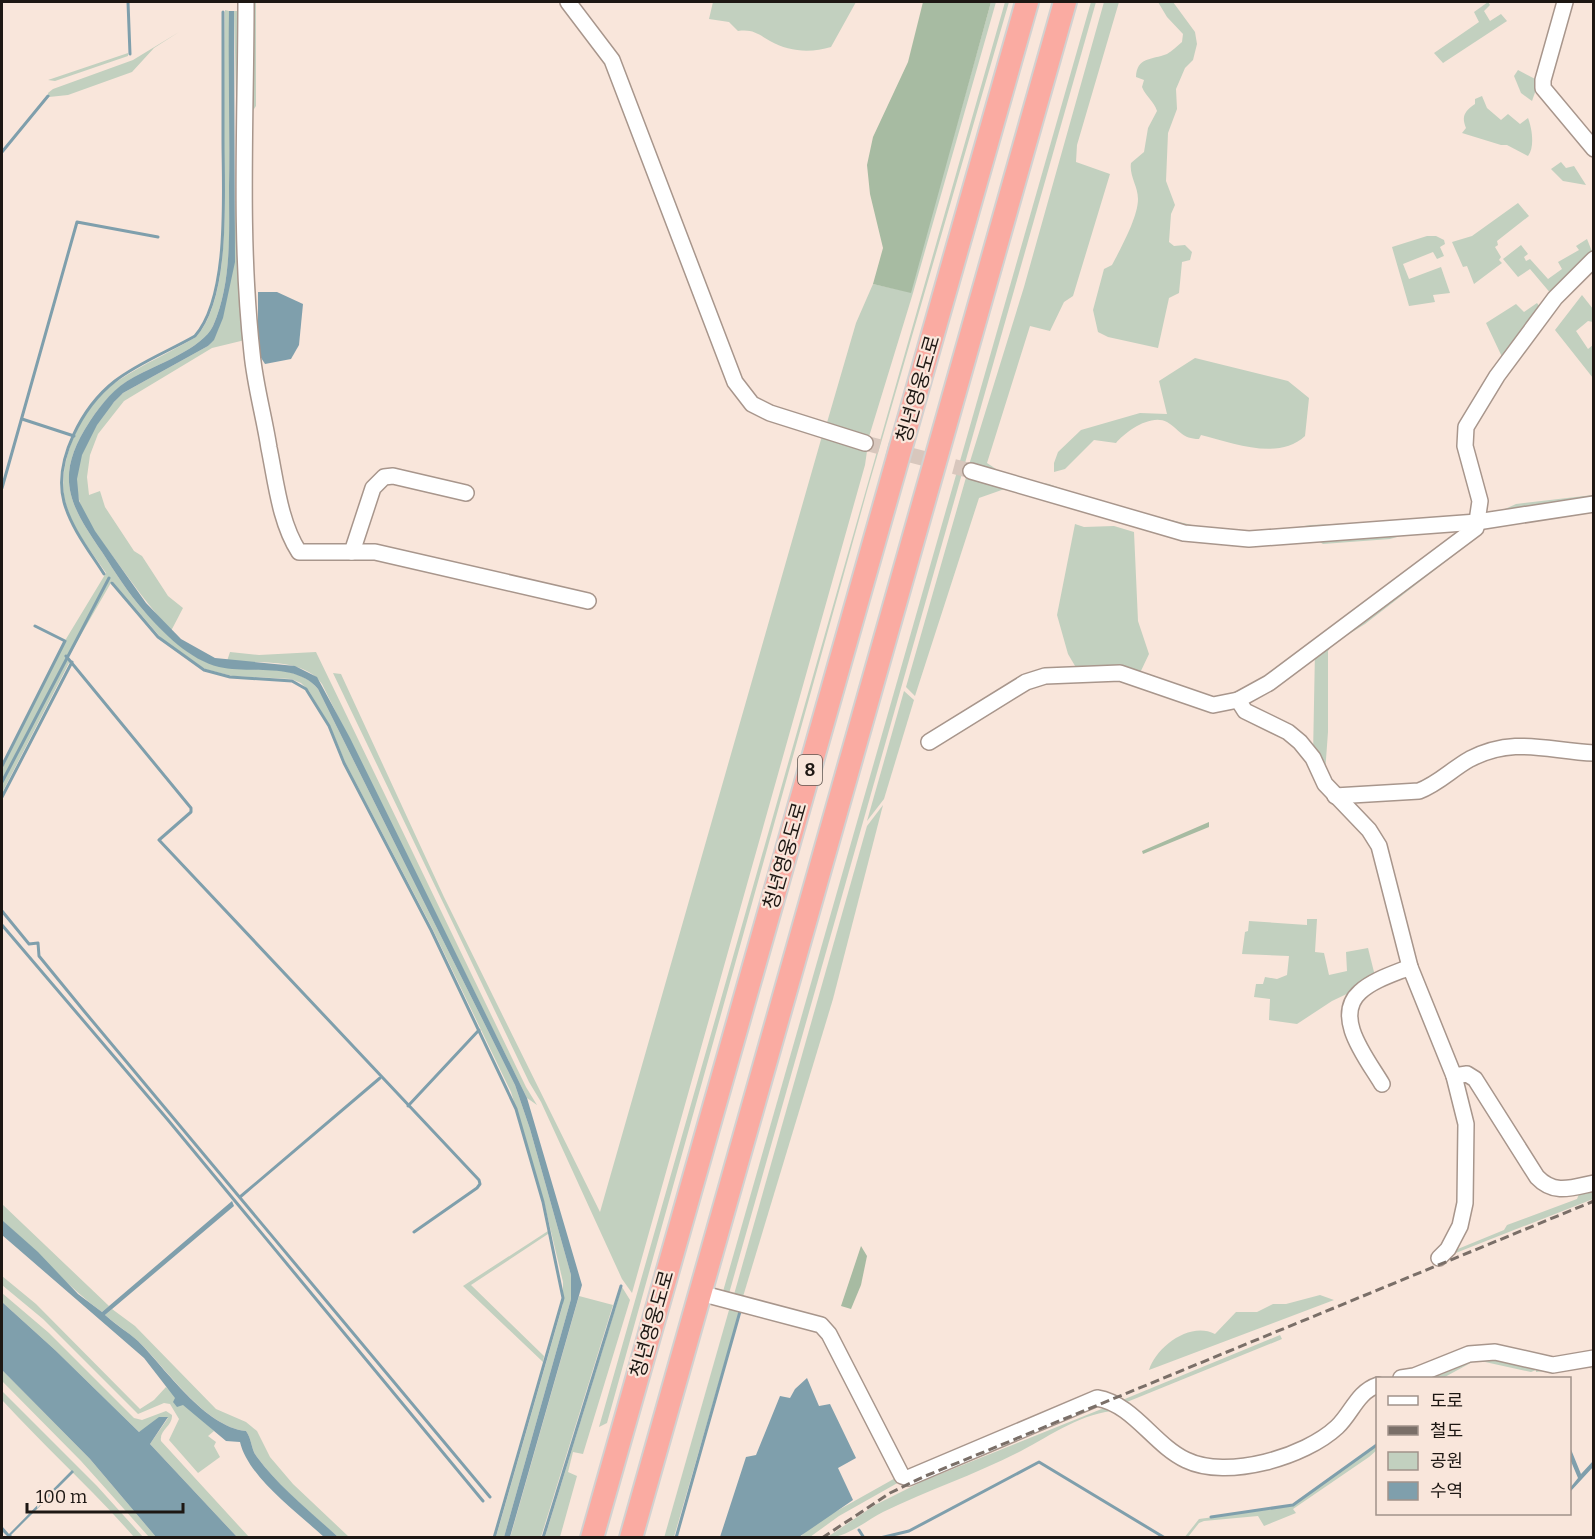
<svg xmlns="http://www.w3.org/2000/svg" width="1595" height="1539" viewBox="0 0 1595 1539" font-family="Bitter,'Noto Sans KR',serif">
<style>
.green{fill:#c2d0bf}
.forest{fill:#a7bba2}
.water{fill:#7f9fac}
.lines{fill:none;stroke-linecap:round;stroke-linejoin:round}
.stream{stroke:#7f9fac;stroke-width:3}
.minor-tunnel{stroke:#d8c7bd;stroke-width:15;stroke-dasharray:15 8;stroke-linecap:butt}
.minor-casing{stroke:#a8968c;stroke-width:18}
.highway-casing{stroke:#d2d1d0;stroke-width:26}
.minor{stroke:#fff;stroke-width:15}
.highway{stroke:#faaba2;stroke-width:22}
.rail{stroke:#7a6f68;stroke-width:3;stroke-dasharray:9 4.5;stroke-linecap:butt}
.labels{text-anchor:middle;stroke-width:4.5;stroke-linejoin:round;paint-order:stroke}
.shield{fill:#f9e6db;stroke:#5f554f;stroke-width:1.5}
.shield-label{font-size:18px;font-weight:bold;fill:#1d1713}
.street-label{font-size:20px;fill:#1d1713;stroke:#f9e6db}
</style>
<rect width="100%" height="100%" fill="#f9e6db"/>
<g class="green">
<path d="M250 2H256V106L248 118Z"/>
<path d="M713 2H856L831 47C811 53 789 52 770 41 758 34 753 29 738 31L729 22 709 19Z"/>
<path d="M991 2H996L913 293 868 440 826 426 856 323 873 284 910 292Z"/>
<path d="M1005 2H1009L867 491 607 1423 599 1427Z"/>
<path d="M1091 2H1096L728 1297 722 1295Z"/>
<path d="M1104 2H1119L1077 145 1076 162 1110 174 1073 296 1064 302 1050 331 1030 326 987 463 1014 481 1020 476 1031 481 1049 484 1108 505 1217 531 1258 533 1311 525 1419 520V525C1342 530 1262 544 1185 531L968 468 1024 287Z"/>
<path d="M1158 2H1173L1195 32 1197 44 1193 60 1185 68 1176 89 1177 109 1168 133 1166 181 1175 205 1171 214 1169 242 1174 246 1185 245 1192 252 1190 260 1182 262 1179 293 1169 298 1158 348 1108 337 1098 332 1093 310 1104 269 1112 265C1121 248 1138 217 1138 199 1138 186 1129 176 1131 163L1144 152 1148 128 1157 111C1154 101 1146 97 1142 87L1144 80 1136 77C1137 57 1151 60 1167 54 1172 51 1177 46 1182 42L1183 34 1167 17Z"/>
<path d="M1488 2 1490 5 1484 11 1490 21 1501 14 1507 21 1443 63 1434 53 1479 22 1474 12Z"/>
<path d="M225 10 229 11C229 67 230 122 229 178 229 227 233 280 213 326 203 348 156 365 134 377 115 388 103 402 90 421 54 476 68 503 102 552 115 572 128 593 144 611 162 631 182 651 206 662 240 677 293 658 318 689L515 1085 530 1129 571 1275V1299L504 1537H496L563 1304V1282L544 1202 511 1092 432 928 345 762 330 726 309 691 301 683 291 679 232 676 205 669 162 639 112 581 67 659 70 661 2 793V769L66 639 106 573C91 551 71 527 65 501 56 459 84 403 119 380 143 364 171 352 196 337 232 297 224 192 224 140 224 96 224 53 225 10Z"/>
<path d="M234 11H241L245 340 212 348 124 401 98 434 90 455 87 477 89 495 100 491 105 507 134 551 142 556 168 596 183 608 171 631C150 607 132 583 114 558 102 541 86 523 80 503 67 464 95 419 123 393L208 346C247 307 235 73 234 11Z"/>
<path d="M179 32 154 48 132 72 68 95 49 97 48 93 53 89 133 60Z"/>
<path d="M128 53V56L55 81 48 80Z"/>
<path d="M1518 70 1539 81 1532 101 1521 93 1514 76Z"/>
<path d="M1482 96 1487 108 1501 120 1508 114 1520 124 1528 118C1532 128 1535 147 1528 156L1507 145H1501L1462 133 1466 128C1461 116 1465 111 1475 104V99Z"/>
<path d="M1561 162 1566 168 1574 166 1586 185 1563 181 1551 169Z"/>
<path d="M1518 203 1529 216 1497 241 1498 245 1495 247 1501 257 1499 260 1502 263 1474 284 1467 266 1463 267 1452 242 1472 236Z"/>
<path d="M1427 236H1436L1444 240 1445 244 1440 247 1444 256 1437 259 1433 252 1403 264 1409 279 1441 267 1450 293 1433 295 1435 302 1409 306 1392 247Z"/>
<path d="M1587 239 1593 254 1552 295 1530 269 1518 277 1503 259 1521 245 1528 254 1524 257 1526 261 1530 259 1548 279 1562 269 1558 262 1579 250 1576 246Z"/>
<path d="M1582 295 1593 309V322L1588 321 1576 331 1588 349 1593 345V378L1555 330Z"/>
<path d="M1537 303 1542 310 1503 359 1486 323 1516 304 1524 312Z"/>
<path d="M1195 358 1288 381 1309 398 1305 436C1278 461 1233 443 1201 435L1199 439C1182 439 1180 430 1167 422 1151 413 1125 432 1116 443L1094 440 1065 469 1054 472V463L1058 452 1081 430 1140 413 1167 414 1159 381Z"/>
<path d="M822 436 867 451 865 465 632 1293 622 1279 541 1102 529 1082 333 673 341 674 444 897 600 1212Z"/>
<path d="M967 474 1013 486 979 498 915 696 906 687Z"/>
<path d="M1593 495V501L1485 518 1516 504Z"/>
<path d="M1075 524 1084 527 1114 526 1134 532 1138 621 1149 654 1139 675 1100 666 1078 671 1068 654 1057 615Z"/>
<path d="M1429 528 1390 539 1323 544 1315 539Z"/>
<path d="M1473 535 1475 539 1365 624 1333 644 1328 651V732L1325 773 1313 756 1315 650Z"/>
<path d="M230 652 259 655 316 652 526 1087 537 1105 527 1098 322 684C303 657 257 664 227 661Z"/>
<path d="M904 691 914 700 884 799 867 821Z"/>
<path d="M883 805 833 999 742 1300 733 1298 867 826Z"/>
<path d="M1307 919H1317L1315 952 1324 953 1329 975 1347 971 1346 952 1368 948 1376 980 1332 1001 1297 1024 1269 1020 1270 999 1254 997 1256 984H1263L1265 977 1277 979 1287 975 1289 956 1242 954 1245 932 1248 931 1249 921 1307 925Z"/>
<path d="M1593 1186V1199L1443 1258 1448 1253 1504 1230 1507 1225 1577 1199 1581 1189Z"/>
<path d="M2 1204 109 1306 102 1312C65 1285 36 1250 2 1220Z"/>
<path d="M548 1231V1234L471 1285 544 1356 543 1362 463 1286Z"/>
<path d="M2 1276 36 1304 140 1409 154 1400 166 1387 214 1431 208 1436 216 1442 214 1446 220 1457 198 1473 169 1440 179 1419 170 1404 164 1403 138 1414 43 1319 2 1285Z"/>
<path d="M622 1287 630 1300 583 1454 573 1452 568 1472 577 1476 560 1537H545Z"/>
<path d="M2 1293 49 1333 134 1418 142 1420 166 1411 172 1415C173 1426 159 1430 161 1441L249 1537H237L150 1444 168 1418 139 1432 55 1350 2 1302Z"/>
<path d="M1320 1295 1334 1300 1149 1370C1156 1347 1190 1321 1215 1334L1236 1312H1257L1273 1304H1286Z"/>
<path d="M579 1296 613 1305 541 1537 510 1538Z"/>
<path d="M731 1303 741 1306 674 1537 664 1538Z"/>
<path d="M112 1309 135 1326 216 1409 246 1422 257 1431 270 1457 293 1484 349 1537H338C310 1512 279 1487 257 1457 251 1450 252 1439 246 1431 205 1427 167 1369 138 1341 128 1332 115 1324 105 1315Z"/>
<path d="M1280 1335 1282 1339 1122 1404 1120 1401Z"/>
<path d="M1478 1357 1584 1363 1593 1369 1583 1366 1536 1372V1370L1531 1372 1476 1360 1443 1378H1428C1445 1376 1462 1363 1478 1357Z"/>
<path d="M2 1370 90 1459 156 1537H149L81 1461 2 1381Z"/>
<path d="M2 1391 97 1486 143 1537H134C92 1489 45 1447 2 1400Z"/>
<path d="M1109 1406 1118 1411C1084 1411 1050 1436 1021 1451 977 1474 928 1490 883 1512 864 1522 848 1537 826 1538L875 1505 923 1481Z"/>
<path d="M1377 1445V1450L1369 1457 1293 1509 1296 1513 1264 1526 1258 1516 1204 1521 1199 1523 1188 1537 1184 1538 1199 1519 1293 1506Z"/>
<path d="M899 1476 901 1481 839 1516 810 1537 799 1538 817 1522Z"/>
</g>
<g class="forest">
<path d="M923 2H991L911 293 873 284 883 248 870 194 867 165 873 137 908 62Z"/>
<path d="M1209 822V827L1143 854 1142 851Z"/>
<path d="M861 1246 867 1256 861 1285 851 1309 841 1306Z"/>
</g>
<g class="water">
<path d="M229 11H234L235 262 223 318 214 340 208 346 123 393 114 402 97 425 82 455 77 479 79 501 95 531 146 603 181 639 215 658 295 666 317 677 350 738 527 1098 582 1285 510 1537H504L571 1299V1275L530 1129 515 1085 318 689C296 662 250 674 219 667 190 660 163 633 144 611 128 593 115 572 102 552 68 503 54 476 90 421 103 402 114 388 134 377 156 365 203 348 213 326 232 283 229 233 229 187 230 128 228 70 229 11Z"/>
<path d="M258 292H277L303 304 299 345 291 359 265 364 258 353Z"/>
<path d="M232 1201 234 1206 105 1315C116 1325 128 1332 138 1341 166 1369 205 1427 246 1431 252 1439 251 1450 257 1457 279 1487 311 1512 338 1537H324C298 1513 248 1477 240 1442L226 1441 183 1405 177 1407 173 1402 175 1398 144 1358 2 1235V1220L38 1252 78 1294 102 1312Z"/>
<path d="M2 1302 55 1350 139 1432 159 1417H168L150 1444 237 1537H156L90 1459 2 1370Z"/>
<path d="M807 1378 819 1406 830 1404 856 1458 838 1468 853 1500 799 1537H720L746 1457 756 1455 780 1396 790 1398 795 1389Z"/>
<path d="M1570 1447 1581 1474 1593 1461 1594 1466 1570 1492V1488L1578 1478 1570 1459Z"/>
<path d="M72 1470 74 1472 11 1535 13 1537H8L2 1531V1526L9 1534Z"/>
</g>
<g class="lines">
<g class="stream">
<path d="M128 2 130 54"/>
<path d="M2 152 48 96"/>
<path d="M22 419 74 436"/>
<path d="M2 488 77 222 158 237"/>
<path d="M104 574C90 552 71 528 64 502 53 460 83 406 115 381 138 363 169 351 195 336 230 296 223 192 223 140 223 97 223 54 223 12"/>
<path d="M112 583 158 637 204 670 230 677 292 681 306 689 329 726 344 763 431 930 516 1109 543 1202 563 1298 494 1538"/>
<path d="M66 656 191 808V812L159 840 479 1180 480 1184 477 1188 414 1232"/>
<path d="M2 766 65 641 35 626"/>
<path d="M2 782 109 578"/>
<path d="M2 797 72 662"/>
<path d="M2 911 29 944 38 943 39 956 84 1011 490 1497"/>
<path d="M2 925 168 1120 483 1501"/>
<path d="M408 1106 479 1030"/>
<path d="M240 1197 380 1078"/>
<path d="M1429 1378 1447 1370"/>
<path d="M1211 1517 1293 1505 1378 1444"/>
<path d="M859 1530 864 1538"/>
<path d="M543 1538 621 1286"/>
<path d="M676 1538 741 1308"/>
<path d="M880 1538 909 1531 1039 1462 1165 1538"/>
</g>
<path class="minor-tunnel" d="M865 443 971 471"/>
<defs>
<g id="minor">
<path d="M246 2C246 119 239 236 252 353 255 385 264 416 269 448 276 482 280 523 299 552H375L588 601"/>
<path d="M568 2 612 60 735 382 752 404 770 413 865 443"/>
<path d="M1565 2 1543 80V88L1594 149"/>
<path d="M971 471 1184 533 1249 539 1477 522 1594 504"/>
<path d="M352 552 373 488 384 477 393 476 466 493"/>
<path d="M1238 700 1245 711 1288 732 1300 742 1313 758 1325 784 1369 830 1379 846 1410 967 1454 1076 1467 1074 1475 1079 1537 1177C1554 1195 1571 1188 1594 1183"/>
<path d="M929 742 1026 682 1045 676 1120 673 1213 705 1238 700 1269 683 1476 528 1480 501 1465 446 1466 427 1497 376 1555 298 1594 259"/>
<path d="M1335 796 1419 791C1438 784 1452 769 1470 759 1515 736 1547 751 1594 753"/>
<path d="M1382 1084C1368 1060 1332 1017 1360 992 1373 980 1393 974 1410 967"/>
<path d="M1439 1258 1448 1249 1460 1226 1465 1203 1466 1124 1454 1076"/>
<path d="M700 1293 821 1325 829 1334 902 1476 908 1478 1097 1398C1133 1404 1154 1445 1186 1460 1227 1480 1305 1457 1337 1427 1352 1413 1357 1392 1378 1385"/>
<path d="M1401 1378 1414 1376 1469 1354 1495 1352 1553 1365 1594 1358"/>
</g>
<g id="highway">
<path d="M592 1538 1027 2"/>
<path d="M631 1538 1065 2"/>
</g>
</defs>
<use href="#minor" class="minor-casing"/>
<use href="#highway" class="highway-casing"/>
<use href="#minor" class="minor"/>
<use href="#highway" class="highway"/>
<path class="rail" d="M822 1538 890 1493 923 1477 1594 1201"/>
</g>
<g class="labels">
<rect class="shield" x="798" y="755" width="24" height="30" rx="4.5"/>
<g class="shield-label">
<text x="810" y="776">8</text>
</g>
<g class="street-label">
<text transform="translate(918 389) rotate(-74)" y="7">청년영웅도로</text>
<text transform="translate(785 856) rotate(-74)" y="7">청년영웅도로</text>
<text transform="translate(652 1324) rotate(-74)" y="7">청년영웅도로</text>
</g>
</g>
<rect width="1595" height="1539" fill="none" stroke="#1d1713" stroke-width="6"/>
<rect x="1376" y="1377" width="195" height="138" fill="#f9e6db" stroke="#a1938b" stroke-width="1.5"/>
<rect x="1388" y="1396" width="30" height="9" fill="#ffffff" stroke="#a1938b" stroke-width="1.5"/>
<text x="1430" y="1407" font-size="18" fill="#1d1713">도로</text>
<rect x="1388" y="1426" width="30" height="9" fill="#7a6f68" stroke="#a1938b" stroke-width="1.5"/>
<text x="1430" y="1437" font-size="18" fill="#1d1713">철도</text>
<rect x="1388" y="1452" width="30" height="18" fill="#c2d0bf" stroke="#a1938b" stroke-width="1.5"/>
<text x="1430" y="1467" font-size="18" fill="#1d1713">공원</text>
<rect x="1388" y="1482" width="30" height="18" fill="#7f9fac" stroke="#a1938b" stroke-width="1.5"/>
<text x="1430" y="1497" font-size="18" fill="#1d1713">수역</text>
<path d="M27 1503v9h156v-9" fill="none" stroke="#1d1713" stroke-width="3"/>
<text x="36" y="1503" font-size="18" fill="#1d1713" stroke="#f9e6db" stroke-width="4.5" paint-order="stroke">100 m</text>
</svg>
